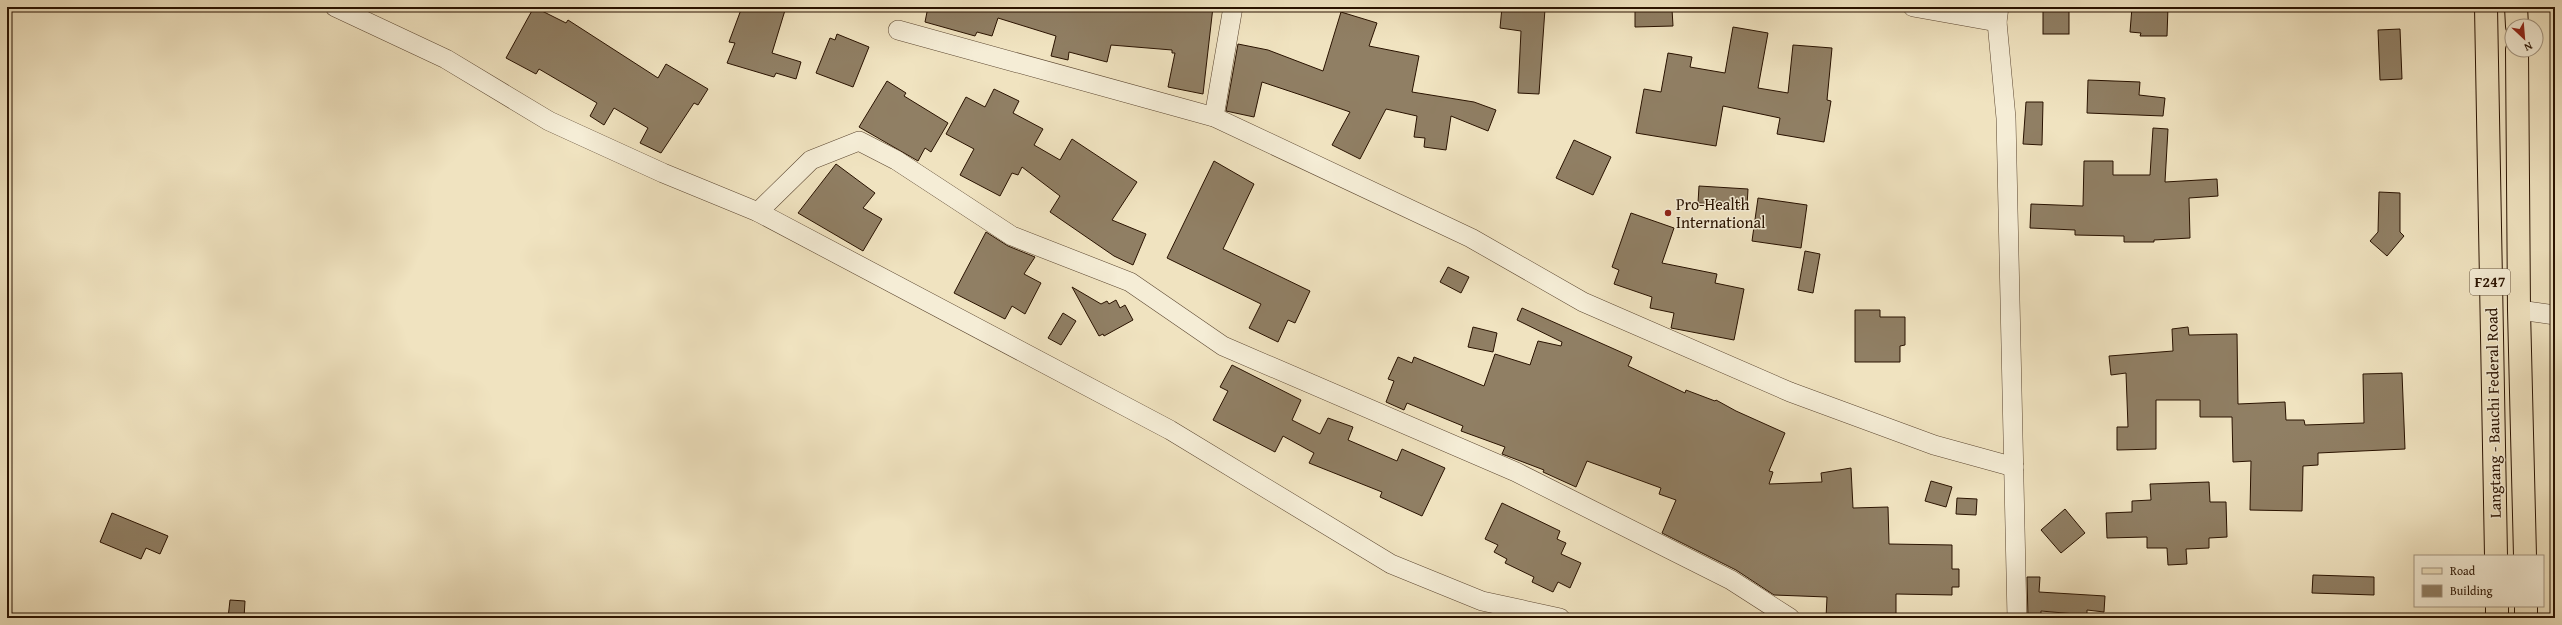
<svg xmlns="http://www.w3.org/2000/svg" width="2562" height="625" viewBox="0 0 2562 625" font-family="'Gentium Book Plus',serif">
<style>
.building{fill:#907f64;stroke:#291200}
.lines{fill:none;stroke-linecap:round;stroke-linejoin:round}
.street-casing{stroke:#5b4630;stroke-width:20}
.primary-casing{stroke:#291200;stroke-width:24}
.street{stroke:#f5edd6;stroke-width:19}
.primary{stroke:#f0e3c0;stroke-width:22}
.poi-dot{fill:#8f2418;stroke:#f5edd6;stroke-width:1.5}
.labels{text-anchor:middle;stroke-width:3;stroke-linejoin:round;paint-order:stroke}
.shield{fill:#f5edd6;stroke:#665440;stroke-width:1}
.shield-label{font-size:15px;font-weight:bold;fill:#291200}
.poi-label{font-size:16px;fill:#291200;stroke:#f5edd6;text-anchor:start}
.street-label{font-size:16px;fill:#291200;stroke:#f5edd6}
</style>
<rect width="100%" height="100%" fill="#f0e3c0"/>
<filter id="stains"><feTurbulence type="fractalNoise" baseFrequency=".005" numOctaves="4"/><feColorMatrix values="0 0 0 0 .2 0 0 0 0 .09 0 0 0 0 .02 0 0 0 .5 -.17"/></filter>
<radialGradient id="worn" r=".72"><stop offset=".6" stop-color="#630" stop-opacity="0"/><stop offset="1" stop-color="#630" stop-opacity=".3"/></radialGradient>
<g class="building">
<path d="M534 7 566 23 568 20 658 78 666 64 708 89 698 105 694 103 661 153 640 143 648 128 614 108 604 125 590 116 597 103 539 69 536 74 506 58Z"/>
<path d="M742 7H786L772 53 801 62 796 79 776 73 774 77 727 63 735 43 729 42Z"/>
<path d="M928 7H1213L1203 94 1168 87 1175 53H1172V50L1111 45 1107 62 1069 52 1068 60 1051 56 1056 36 998 18 992 36 977 32 975 36 925 22Z"/>
<path d="M1502 7 1545 9 1539 94 1518 93 1521 31 1500 28Z"/>
<rect x="2043" y="7" width="26" height="27"/>
<path d="M2132 7H2168L2167 36H2140L2141 33 2130 32Z"/>
<path d="M1672 9 1673 26 1635 27V10Z"/>
<path d="M1341 12 1377 23 1369 46 1419 56 1412 92 1474 102 1496 110 1488 131 1451 116 1446 150 1424 147 1425 138 1414 137 1417 116 1386 109 1360 159 1332 145 1350 112 1304 96 1262 82 1254 117 1226 111 1238 44 1268 50 1323 71Z"/>
<path d="M1733 27 1768 33 1758 88 1788 93 1793 45 1832 48 1827 100 1831 101 1824 142 1777 134 1780 118 1723 106 1716 146 1636 133 1644 89 1661 92 1668 53 1692 57 1690 67 1725 73Z"/>
<path d="M2400 29 2402 79 2380 80 2378 30Z"/>
<path d="M837 34 869 47 853 87 816 73 830 38 835 40Z"/>
<path d="M2088 80 2140 82 2139 95 2165 98 2163 116 2087 113Z"/>
<path d="M887 81 906 93 904 96 948 123 931 152 925 148 918 161 859 127Z"/>
<path d="M994 89 1019 101 1013 113 1043 129 1034 145 1060 160 1072 139 1137 182 1112 220 1146 234 1133 265 1114 256 1050 212 1060 196 1022 167 1018 175 1012 173 1000 196 960 175 974 149 946 134 966 97 985 107Z"/>
<path d="M2026 102H2043L2042 145 2023 144Z"/>
<path d="M2153 128 2168 129 2165 182 2217 179 2218 196 2189 198 2190 238 2154 240V242H2124V236L2075 235V230L2030 228 2031 204 2083 206 2084 161H2113V175H2150Z"/>
<path d="M1574 140 1611 157 1593 195 1556 178Z"/>
<path d="M1214 161 1254 184 1223 249 1310 291 1295 323 1288 320 1278 342 1249 328 1261 304 1167 258Z"/>
<path d="M836 164 875 193 863 208 882 219 863 251 798 213Z"/>
<path d="M1699 186 1748 189 1747 206 1698 203Z"/>
<path d="M2379 192 2400 193V232L2404 236 2387 256 2370 241 2378 232Z"/>
<path d="M1758 198 1807 205 1801 248 1752 241Z"/>
<path d="M1631 213 1674 228 1662 263 1717 274 1715 283 1744 289 1734 340 1671 328 1674 313 1650 308 1652 297 1614 284 1619 270 1612 267Z"/>
<path d="M986 232 1008 246 1035 257 1024 274 1041 283 1025 314 1012 306 1005 319 954 293Z"/>
<path d="M1805 251 1820 254 1813 293 1798 290Z"/>
<path d="M1448 267 1469 277 1461 293 1440 282Z"/>
<path d="M1072 287 1101 304 1107 301 1109 304 1116 300 1120 308 1125 305 1133 320 1104 336 1103 334 1099 336Z"/>
<path d="M1522 308 1632 357 1628 366 1685 393 1686 390 1715 401 1716 400 1736 411 1785 433 1769 471 1773 472 1769 484 1822 482 1821 473 1851 468 1853 508 1888 507 1889 544 1952 545V569H1959V587H1952V595L1896 594V618H1826L1827 597 1774 595 1736 570 1662 533 1676 500 1659 494 1661 488 1587 461 1576 487 1543 472 1544 470 1502 454 1505 447 1461 431 1463 426 1407 403 1404 410 1386 402 1394 381 1388 379 1398 357 1412 363 1414 357 1484 386 1495 354 1530 365 1538 341 1561 346 1562 342 1517 320Z"/>
<path d="M1855 310H1880V317H1905V345L1900 346V362H1855Z"/>
<path d="M1063 313 1076 321 1061 345 1048 338Z"/>
<path d="M1473 327 1497 333 1493 352 1468 347Z"/>
<path d="M2188 327 2189 335 2237 334 2238 404 2285 402 2286 420H2304L2305 425 2364 423 2363 374 2402 373 2405 449 2318 453V465L2303 466 2302 511 2250 510 2251 461 2233 462 2232 417H2200V400H2156V449L2117 450V427H2128L2126 373 2111 375 2109 356 2173 351 2172 329Z"/>
<path d="M1232 365 1301 400 1292 420 1320 434 1328 418 1353 427 1348 440 1397 461 1402 449 1445 468 1422 516 1380 497 1382 492 1309 463 1314 453 1283 436 1275 452 1213 420 1228 391 1220 387Z"/>
<path d="M1931 481 1952 487 1946 507 1925 501Z"/>
<path d="M2209 482 2210 502H2226L2227 537 2209 538V548L2186 549 2187 564 2168 565 2167 548H2147V537L2107 538 2106 513 2132 512V501L2151 500 2150 484Z"/>
<path d="M1957 498 1977 499 1976 515 1956 514Z"/>
<path d="M1502 503 1560 531 1557 539 1566 543 1561 554 1581 563 1570 588 1558 582 1553 592 1532 582 1534 577 1505 563 1507 559 1494 552 1498 545 1485 539Z"/>
<path d="M2065 509 2085 533 2061 553 2041 530Z"/>
<path d="M112 513 168 536 160 554 146 548 141 559 100 542Z"/>
<path d="M2313 575 2374 577V595L2312 593Z"/>
<path d="M2027 577H2040L2039 592 2105 596 2104 612 2087 610V615L2041 611V618H2028Z"/>
<path d="M230 600 245 601 244 618H228Z"/>
</g>
<g class="lines">
<defs>
<g id="street">
<path d="M335 7 446 59 549 121 663 173 758 212 1170 430 1391 564 1482 601 1560 618"/>
<path d="M1913 7 1997 22"/>
<path d="M1999 7 1997 22 2006 118 2017 618"/>
<path d="M898 30 1214 117 1471 238 1583 302 1790 392 1934 445 2014 467"/>
<path d="M1214 117 1233 7"/>
<path d="M758 212 811 160 859 141 896 160 1012 236 1130 282 1223 346 1516 472 1731 580 1790 618"/>
<path d="M2519 310 2555 315"/>
</g>
<g id="primary">
<path d="M2486 7 2496 556"/>
<path d="M2516 7 2517 26"/>
<path d="M2517 50 2519 310 2525 556"/>
<path d="M2497 606V618"/>
<path d="M2526 606V618"/>
</g>
</defs>
<use href="#street" class="street-casing"/>
<use href="#primary" class="primary-casing"/>
<use href="#street" class="street"/>
<use href="#primary" class="primary"/>
</g>
<circle class="poi-dot" cx="1668" cy="213" r="4"/>
<g class="labels">
<rect class="shield" x="2470" y="269" width="40" height="26" rx="3"/>
<g class="shield-label">
<text x="2490" y="287">F247</text>
</g>
<g class="poi-label">
<text x="1676" y="210">Pro-Health<tspan x="1676" dy="18">International</tspan></text>
</g>
<g class="street-label">
<text transform="translate(2493 413) rotate(-91)" y="6">Langtang - Bauchi Federal Road</text>
</g>
</g>
<rect width="2562" height="625" fill="none" stroke="#f0e3c0" stroke-width="24"/>
<rect x="8" y="8" width="2546" height="609" fill="none" stroke="#291200" stroke-width="2"/>
<rect x="12" y="12" width="2538" height="601" fill="none" stroke="#291200"/>
<rect x="2414" y="555" width="130" height="52" fill="#f5edd6" stroke="#a39580"/>
<rect x="2422" y="568" width="20" height="6" fill="#f0e3c0" stroke="#a39580"/>
<text x="2450" y="575" font-size="12" fill="#291200">Road</text>
<rect x="2422" y="585" width="20" height="12" fill="#907f64" stroke="#a39580"/>
<text x="2450" y="595" font-size="12" fill="#291200">Building</text>
<g transform="translate(2524 38) rotate(154)"><circle r="19" fill="#f5edd6" stroke="#a39580"/>
<path d="M0-3L7 15L0 10L-7 15Z" fill="#8f2418"/>
<text y="-6" font-size="11" font-weight="bold" text-anchor="middle" fill="#291200">N</text>
</g>
<rect width="100%" height="100%" filter="url(#stains)"/>
<rect width="100%" height="100%" fill="url(#worn)"/>
</svg>
